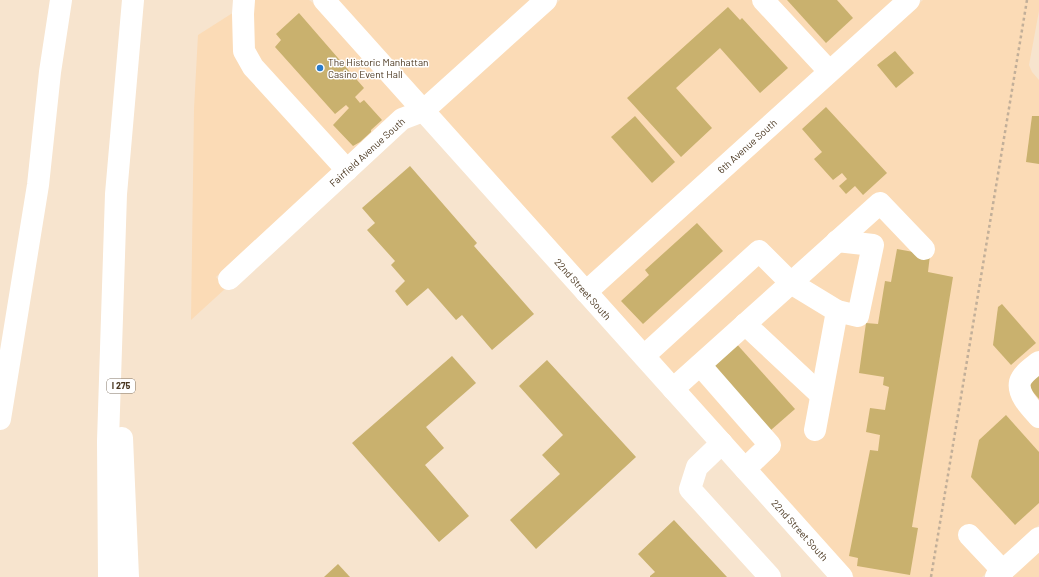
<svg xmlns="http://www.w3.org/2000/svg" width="1039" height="577" viewBox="0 0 1039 577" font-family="Barlow,sans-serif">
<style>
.built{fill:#fbdbb6}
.building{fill:#c9b16e}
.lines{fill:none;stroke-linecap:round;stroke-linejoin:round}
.path{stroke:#c2af99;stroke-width:2.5;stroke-dasharray:3 3;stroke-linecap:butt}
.minor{stroke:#fff;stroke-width:22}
.highway{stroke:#fff;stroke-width:22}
.poi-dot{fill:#2a7ccb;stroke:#fff;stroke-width:1.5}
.labels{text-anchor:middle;stroke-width:3;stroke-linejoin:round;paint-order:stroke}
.shield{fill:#fff;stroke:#807262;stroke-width:1}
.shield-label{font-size:9px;font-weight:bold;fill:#49361f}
.poi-label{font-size:10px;fill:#49361f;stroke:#fff;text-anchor:start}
.street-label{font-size:10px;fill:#49361f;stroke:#fff}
</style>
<rect width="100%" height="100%" fill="#f7e4ce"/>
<g class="built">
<path d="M253 0H309L319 7 408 107 396 112 216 277 226 288 191 320 194 109 198 35Z"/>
<path d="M335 0H532L423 98Z"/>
<path d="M560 0H752L816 70 586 279 435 112Z"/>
<path d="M775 0H895L828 59Z"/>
<path d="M923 0H1039V11L1029 65 1032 72 1039 80V525L982 577H854L598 293Z"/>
<path d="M1039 551V577H1010Z"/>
</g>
<g class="building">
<path d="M787 0H837L853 18 826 43Z"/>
<path d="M728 7 740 20 742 18 788 68 760 93 720 48 676 88 712 128 681 157 627 98Z"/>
<path d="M299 13 364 88 355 97 360 103 364 100 382 120 371 130V132L360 142 353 146 333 125 349 108 346 105 335 114 275 47 281 40 276 34Z"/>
<path d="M895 51 914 73 896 88 877 65Z"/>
<path d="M826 107 887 173 863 195 855 186 846 194 839 186 847 179 842 173 833 180 814 159 822 152 802 129Z"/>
<path d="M635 116 675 162 652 183 611 137Z"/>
<path d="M1032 116H1039V164L1026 162Z"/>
<path d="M410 166 477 243 474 246 534 314 492 350 462 315 456 320 428 288 407 306 395 291 405 281 391 265 395 261 367 230 375 223 362 208Z"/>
<path d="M697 223 723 251 643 324 621 301 649 275 645 270Z"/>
<path d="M897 249 930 255 928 272 953 277 912 527 918 528 910 575 857 566 858 558 849 556 870 450 878 451 880 435 866 432 870 408 885 410 889 387 883 385 884 377 859 373 866 323 878 324 885 281 891 282Z"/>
<path d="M1002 304 1036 343 1011 365 993 345 998 307Z"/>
<path d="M734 341 795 409 771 430 710 362Z"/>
<path d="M452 356 476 383 426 427 444 448 425 465 469 516 439 542 352 443Z"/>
<path d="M547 360 636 457 536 549 510 520 560 474 542 455 563 435 519 386Z"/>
<path d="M1039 374V399L1027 385Z"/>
<path d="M1006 415 1039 452V503L1015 525 971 477 979 440Z"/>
<path d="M674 520 727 577H650V576L655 572 638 554Z"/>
<path d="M338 564 350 577H324Z"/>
</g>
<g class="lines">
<path class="path" d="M931 577 1027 0"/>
<g class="minor">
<path d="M244 0 243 14 244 51 253 67 347 170"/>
<path d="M324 0 842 577"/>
<path d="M763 0 829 71"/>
<path d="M229 279 402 119 423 111 546 0"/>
<path d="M586 292 909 0"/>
<path d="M745 324 821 395"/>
<path d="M644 356 759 251 791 283 837 311"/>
<path d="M1039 362C1033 367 1022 374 1020 382 1017 395 1032 409 1039 417"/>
<path d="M700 365 770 445 745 469"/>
<path d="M673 389 880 203 924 249"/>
<path d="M815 430 837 311 858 316 873 245 837 241"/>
<path d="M722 443 697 467 690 489 770 577"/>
<path d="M969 535 1003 571"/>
<path d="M996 577 1039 538"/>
</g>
<g class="highway">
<path d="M0 419 38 185 50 72 61 0"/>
<path d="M122 438 128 577"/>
<path d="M109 577 108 441 116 194 133 0"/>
</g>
</g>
<circle class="poi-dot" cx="320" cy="68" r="4"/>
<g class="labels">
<rect class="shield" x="107" y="379" width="28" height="14" rx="3"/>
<g class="shield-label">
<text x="121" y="389">I 275</text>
</g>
<g class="poi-label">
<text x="328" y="66">The Historic Manhattan<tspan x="328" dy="12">Casino Event Hall</tspan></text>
</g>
<g class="street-label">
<text transform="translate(747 146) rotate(-42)" y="4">6th Avenue South</text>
<text transform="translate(367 152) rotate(-42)" y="4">Fairfield Avenue South</text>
<text transform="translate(583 289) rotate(48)" y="4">22nd Street South</text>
<text transform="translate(800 530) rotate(48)" y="4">22nd Street South</text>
</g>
</g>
</svg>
